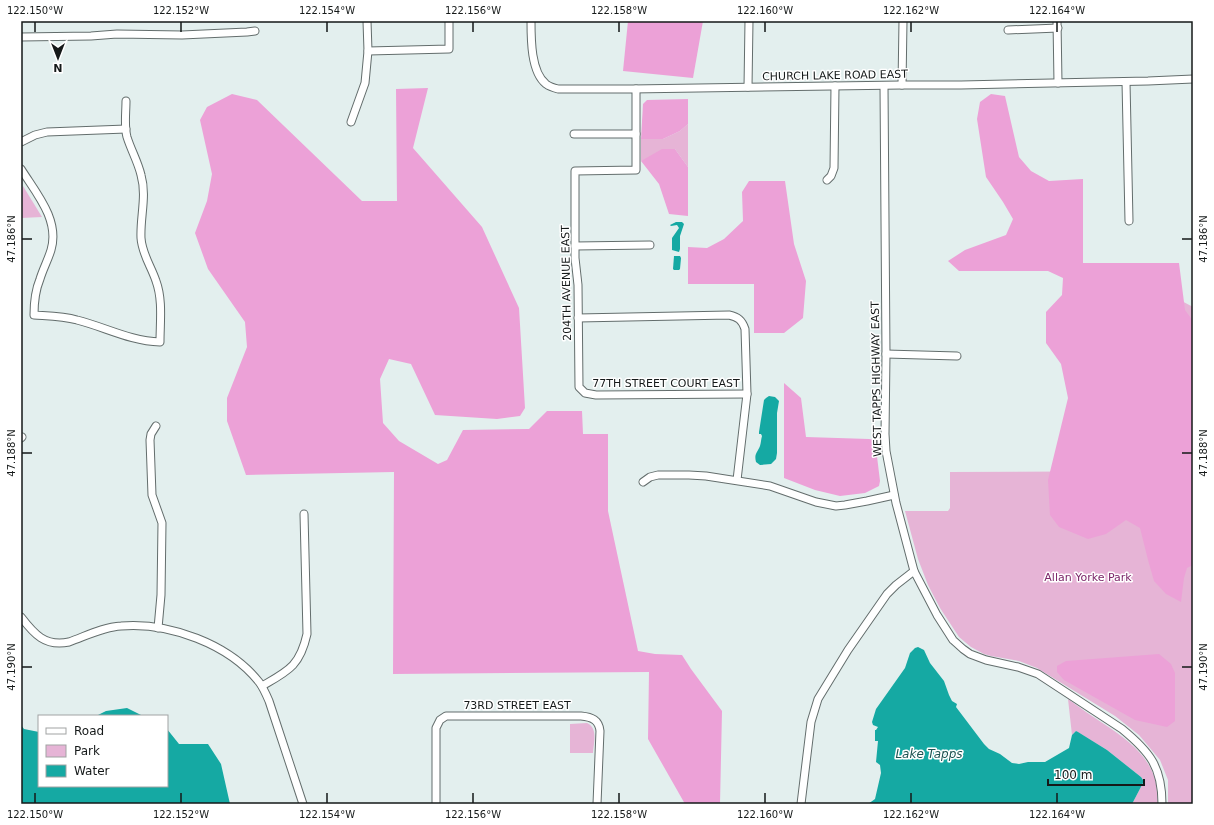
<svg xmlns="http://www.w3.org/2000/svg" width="1214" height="825" viewBox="0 0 1214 825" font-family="'DejaVu Sans',sans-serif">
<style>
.green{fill:#e6b4d6}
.forest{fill:#eca1d7}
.water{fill:#15a9a3}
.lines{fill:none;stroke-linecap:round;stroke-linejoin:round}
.minor-casing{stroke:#636d6c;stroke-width:9}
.minor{stroke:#fff;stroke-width:7}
.ticks{fill:none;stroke:#151919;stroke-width:1.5}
.labels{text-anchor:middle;stroke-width:3;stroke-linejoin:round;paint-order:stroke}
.street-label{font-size:11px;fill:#151919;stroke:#fff}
.park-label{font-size:11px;fill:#7b2568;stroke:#fff}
.water-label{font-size:12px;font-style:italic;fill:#1d5351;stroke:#fff}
.neatline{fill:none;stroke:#151919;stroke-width:1.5}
.ticks-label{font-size:10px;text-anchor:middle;fill:#151919}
</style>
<rect width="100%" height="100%" fill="#e3efee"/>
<g class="green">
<path d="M688 124V167L675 149 641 161V139H663L680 131Z"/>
<path d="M23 186 42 217 21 218V201Z"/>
<path d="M1178 299 1193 307V804H1168V780L1160 760 1139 735 1115 716 1037 668 1019 661 991 656 984 654 971 647 959 637 940 608 928 585 918 559 905 511H948L950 508V472L1175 471Z"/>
<path d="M1068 699C1080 708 1092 716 1104 724 1125 738 1145 752 1154 776 1157 785 1157 795 1158 804H1132L1143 783 1141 777 1107 750 1076 731 1072 735Z"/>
<path d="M587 723C598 728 594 742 593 753H570V724Z"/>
</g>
<g class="forest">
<path d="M628 21H703L693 78 623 71Z"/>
<path d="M428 88 413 148 482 227 519 308 525 408 520 416 497 419 435 415 411 364 389 359 380 379 383 423 399 441 438 464 447 460 463 430 529 429 547 411H582L583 434H608V511L638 651 655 654 682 655 691 669 722 711 720 804H685L648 739 649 672 393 674 394 472 246 475 227 421V398L247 347 245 322 208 269 195 233 207 201 212 174 200 120 207 107 232 94 257 100 362 201H397L396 89Z"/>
<path d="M991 94 1005 96 1019 157 1031 171 1049 181 1083 179V263H1179L1185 310 1193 321V565L1187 568 1184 578 1181 602 1166 594 1154 581 1148 560 1140 528 1126 520 1106 534 1088 539 1059 527 1050 515 1048 480 1068 398 1061 364 1046 343V312L1062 295 1063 278 1048 271H959L948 261 965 250 1006 235 1013 219 1003 202 986 177 977 119 980 102Z"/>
<path d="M688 99V124L680 131 663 139H641L643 104 647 100Z"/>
<path d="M662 149H675L688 167V216L669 214 659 184 641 161Z"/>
<path d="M749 181H785L794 244 806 281 803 318 784 333H754V284H688V247L707 248 724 239 743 221 742 192Z"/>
<path d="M784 383 801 398 806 437 869 439 875 440 880 481 879 486 865 493 840 496 815 490 784 478Z"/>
<path d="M1159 654 1171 664 1175 673V721L1167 727 1135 720 1064 680 1057 672V666L1066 661Z"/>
</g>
<g class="water">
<path d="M676 222H682L684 224 680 236V249L679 252 672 250V238L679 228 677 225 671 226 670 225Z"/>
<path d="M674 256H680L681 258 680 269 679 270H674L673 269Z"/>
<path d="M769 396 775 397 779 401 777 413V453L776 459 771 464 760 465 756 462C754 454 757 453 760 446 761 443 761 439 762 436L761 434H759V432L764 400 766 398Z"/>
<path d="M918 647 924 650 930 663 944 681 949 695 952 701 957 704 956 707 984 744 989 749 1000 754 1012 763 1019 764 1028 762H1045L1069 748 1072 735 1076 731 1078 732 1107 750 1141 777 1143 780V783L1132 804H868L875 799 881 773 880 765 876 762 878 741H875V730H876L878 727 873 725 872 722 876 709 905 668 910 653 915 648Z"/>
<path d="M127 708 143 716H96L106 711Z"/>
<path d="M21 725 24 729 39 732V786H167V729L179 744H208L221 764 230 804H21Z"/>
</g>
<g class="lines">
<defs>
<g id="minor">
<path d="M531 21C531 40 531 72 546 84 550 87 554 88 558 89H632L902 85H961L1148 81 1193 79"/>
<path d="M1057 21 1058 83"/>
<path d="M1008 30 1058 28"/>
<path d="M21 37 91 36 117 34 182 35 247 32 255 31"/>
<path d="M368 51 449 49V21"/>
<path d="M1126 82 1129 221"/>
<path d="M902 85 903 21"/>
<path d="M884 86 886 354 885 434 886 451 896 503 914 571 937 615 953 640 963 649 970 654 986 660 1018 667 1038 674 1122 729C1150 752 1162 767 1162 804"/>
<path d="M748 87 749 21"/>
<path d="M636 89V170L575 171V258L578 285 579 387 585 393 596 395 747 394"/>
<path d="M351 122 365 83 368 51 367 21"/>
<path d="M574 134H636"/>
<path d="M21 142 35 135 47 132 126 129"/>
<path d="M21 169C36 193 60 220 51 250 48 260 43 269 40 279 35 291 34 303 34 315 49 316 63 316 77 320 105 327 130 341 160 342 160 322 163 300 156 281 151 266 142 254 141 238 140 217 147 196 141 175 138 162 131 150 127 137 124 126 126 113 126 101"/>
<path d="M827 180 831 176 834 168 835 86"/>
<path d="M575 246 650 245"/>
<path d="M578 318 729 315C738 317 742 320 745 329L747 394 737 480"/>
<path d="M886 354 957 356"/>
<path d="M156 426 151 434 150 440 152 495 162 523 161 595 158 628"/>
<path d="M21 438 22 437"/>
<path d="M643 482 650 477 658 475H689L706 476 770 486 816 502 836 506 845 505 867 501 894 495"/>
<path d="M21 617C34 634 45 647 69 642 86 636 103 627 121 626 169 622 229 644 259 682 263 687 266 694 269 701L303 804"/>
<path d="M262 686C288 671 300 666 307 634L304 514"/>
<path d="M436 804V728L440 720 446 716H581C592 717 599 720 600 731L597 804"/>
<path d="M801 804 811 722 818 699 848 650 887 594 896 585 914 571"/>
</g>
</defs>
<use href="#minor" class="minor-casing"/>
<use href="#minor" class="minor"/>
</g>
<path class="ticks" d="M35 22V32M181 22V32M327 22V32M473 22V32M619 22V32M765 22V32M911 22V32M1057 22V32M22 239H32M1182 239H1192M22 453H32M1182 453H1192M22 667H32M1182 667H1192M35 793V803M181 793V803M327 793V803M473 793V803M619 793V803M765 793V803M911 793V803M1057 793V803"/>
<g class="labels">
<g class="street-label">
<text transform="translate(835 75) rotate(-1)" y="4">CHURCH LAKE ROAD EAST</text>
<text transform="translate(566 283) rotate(-91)" y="4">204TH AVENUE EAST</text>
<text transform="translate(876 379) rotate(-91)" y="4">WEST TAPPS HIGHWAY EAST</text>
<text x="666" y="387">77TH STREET COURT EAST</text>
<text x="517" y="709">73RD STREET EAST</text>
</g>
<g class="park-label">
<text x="1088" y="581">Allan Yorke Park</text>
</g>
<g class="water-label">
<text x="929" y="758">Lake Tapps</text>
</g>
</g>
<rect width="1214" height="825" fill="none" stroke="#ffffff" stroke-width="44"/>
<rect x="38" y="715" width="130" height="72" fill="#ffffff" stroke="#a1a3a3"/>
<rect x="46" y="728" width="20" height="6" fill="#ffffff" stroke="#a1a3a3"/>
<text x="74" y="735" font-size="12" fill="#151919">Road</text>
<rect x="46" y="745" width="20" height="12" fill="#e6b4d6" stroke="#a1a3a3"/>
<text x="74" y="755" font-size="12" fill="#151919">Park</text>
<rect x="46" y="765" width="20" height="12" fill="#15a9a3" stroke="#a1a3a3"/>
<text x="74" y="775" font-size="12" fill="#151919">Water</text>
<g transform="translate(58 58) rotate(180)" stroke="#ffffff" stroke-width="3" paint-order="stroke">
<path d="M0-3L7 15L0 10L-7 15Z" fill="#151919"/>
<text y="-6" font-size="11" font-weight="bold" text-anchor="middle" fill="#151919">N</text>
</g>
<path d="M1048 779v6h96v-6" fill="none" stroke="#151919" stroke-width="2"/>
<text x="1054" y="779" font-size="12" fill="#151919" stroke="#ffffff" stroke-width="3" paint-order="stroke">100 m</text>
<rect x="22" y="22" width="1170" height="781" class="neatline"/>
<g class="ticks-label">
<text x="35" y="14">122.150°W</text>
<text x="181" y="14">122.152°W</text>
<text x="327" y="14">122.154°W</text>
<text x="473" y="14">122.156°W</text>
<text x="619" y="14">122.158°W</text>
<text x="765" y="14">122.160°W</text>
<text x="911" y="14">122.162°W</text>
<text x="1057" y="14">122.164°W</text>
<text transform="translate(1203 239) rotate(-90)" y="4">47.186°N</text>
<text transform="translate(11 239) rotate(-90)" y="4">47.186°N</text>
<text transform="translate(1203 453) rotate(-90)" y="4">47.188°N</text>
<text transform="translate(11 453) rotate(-90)" y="4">47.188°N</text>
<text transform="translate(1203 667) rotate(-90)" y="4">47.190°N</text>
<text transform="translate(11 667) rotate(-90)" y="4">47.190°N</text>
<text x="35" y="818">122.150°W</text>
<text x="181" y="818">122.152°W</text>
<text x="327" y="818">122.154°W</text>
<text x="473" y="818">122.156°W</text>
<text x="619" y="818">122.158°W</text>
<text x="765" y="818">122.160°W</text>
<text x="911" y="818">122.162°W</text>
<text x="1057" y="818">122.164°W</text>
</g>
</svg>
